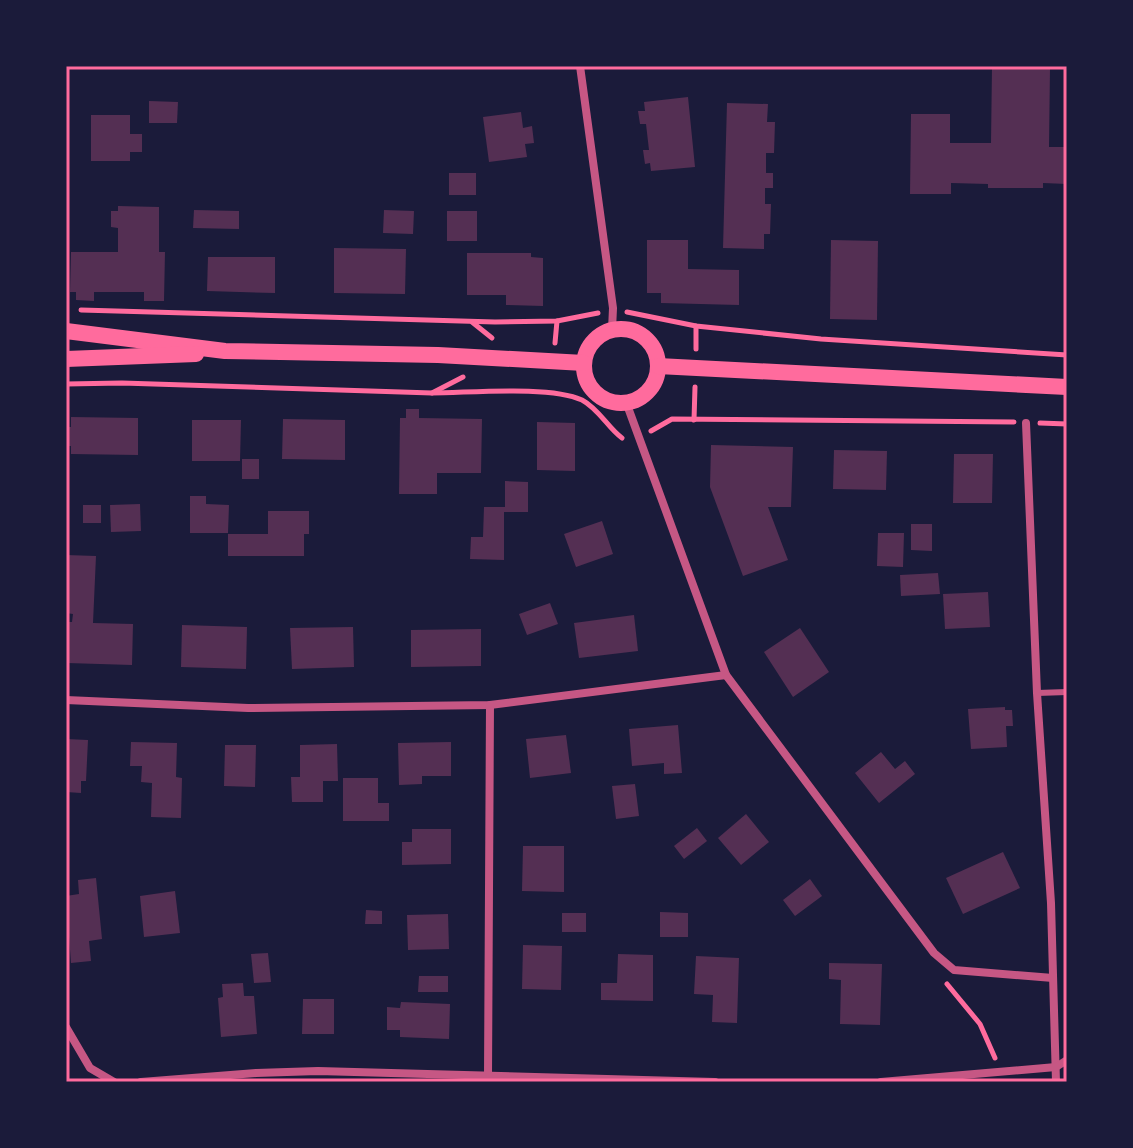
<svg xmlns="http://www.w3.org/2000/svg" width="1133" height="1148" viewBox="0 0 1133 1148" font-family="'Asap Condensed',sans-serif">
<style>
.building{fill:#542f53}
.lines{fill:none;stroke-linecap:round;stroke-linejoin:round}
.path{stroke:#ff6b9d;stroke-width:5}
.service{stroke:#c65784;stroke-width:6}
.minor{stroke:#c65784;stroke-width:8}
.secondary{stroke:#ff6b9d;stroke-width:16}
.neatline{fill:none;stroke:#ff6b9d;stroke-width:3}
</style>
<rect width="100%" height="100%" fill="#1b1b3a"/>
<g class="building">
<path d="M992 66 1050 68 1049 147H1067V184L1043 183V188H988V184L951 183V194H910L911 114H950V143H991Z"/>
<path d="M688 97 695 167 651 171 650 163 645 164 643 150H649L646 124H640L638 111H645L644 102Z"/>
<path d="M149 101 178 102 177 123H149Z"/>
<path d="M727 103 768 104 767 122H775L774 153H766V173H773V188H765V204H771L770 234H764V249L723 248Z"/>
<path d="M521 112 523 128 532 126 534 143 525 144 527 157 489 162 483 117Z"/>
<path d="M91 115H130V134H142V152H130V161H91Z"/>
<rect x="449" y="173" width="27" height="22"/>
<path d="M118 206 159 207V252H165L164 301H144V292H94V301L76 300V292H70L71 252H118V228L111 227V211H118Z"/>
<path d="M194 210 239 211V229L193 228Z"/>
<path d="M384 210 414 211 413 234 383 233Z"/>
<rect x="447" y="211" width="30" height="30"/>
<path d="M647 240H688V269L739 270V305L661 303V293H647Z"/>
<path d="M831 240 878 241 877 320 830 319Z"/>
<path d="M334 248 406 249 405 294 334 293Z"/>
<path d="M467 253H531V257L543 258V306L506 305V295H467Z"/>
<path d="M208 257H275V293L207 291Z"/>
<path d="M406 409H419V418L482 419 481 473H437V494H399L400 418H406Z"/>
<path d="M71 417 138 418V455L71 454V446H66V427H71Z"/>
<path d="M283 419 345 420V460L282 459Z"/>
<path d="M192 420H241L240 461H192Z"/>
<path d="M537 422 575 423V471L537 470Z"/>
<path d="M711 445 793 447 791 507H768L788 560 743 576 710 487Z"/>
<path d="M834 450 887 451 886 490 833 489Z"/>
<path d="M954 454H993L992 503H953Z"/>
<rect x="242" y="459" width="17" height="20"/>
<path d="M505 481 528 482V512H504V560L470 559 471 537H483L484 507H505Z"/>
<path d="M190 496H206V504L229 505 228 533H190Z"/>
<path d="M140 504 141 531 111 532 110 505Z"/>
<rect x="83" y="505" width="18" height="18"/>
<path d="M268 511H309V534H304V556H228V534H268Z"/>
<path d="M602 521 613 554 576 567 564 534Z"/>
<path d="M911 524H932V551L911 550Z"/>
<path d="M878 533H904L903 567 877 566Z"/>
<path d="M66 555 96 556 93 623 133 624 132 665 67 663 69 622H72L73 614 66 613Z"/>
<path d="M938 573 940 594 901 596 900 575Z"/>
<path d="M988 592 990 627 945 629 943 594Z"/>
<path d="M550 603 558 624 527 635 519 614Z"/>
<path d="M634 615 638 651 579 658 574 623Z"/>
<path d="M182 625 247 627 246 669 181 667Z"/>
<path d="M353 627 354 667 292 669 290 628Z"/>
<path d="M800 628 829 672 793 697 764 652Z"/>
<path d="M481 629V666L411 667V630Z"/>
<path d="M1005 707V710H1012L1013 726H1006L1007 747 971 749 968 709Z"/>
<path d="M678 725 682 773 664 774V763L632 766 629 729Z"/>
<path d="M566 735 571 773 530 778 526 739Z"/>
<path d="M66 739 88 740 86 781H81V793L66 792Z"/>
<path d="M131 742 177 743 176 777 182 778 181 818 151 817 152 783 141 782 142 766H130Z"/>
<path d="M451 742V776H422V784L399 785 398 743Z"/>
<path d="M337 744 338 781H323V802H292L291 777H300V745Z"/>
<path d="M225 745H256L255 787 224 786Z"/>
<path d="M881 752 895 769 905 761 915 774 879 803 855 773Z"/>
<path d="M343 778H378V803H389V821H343Z"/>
<path d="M635 784 639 816 616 819 612 786Z"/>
<path d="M746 814 769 842 741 865 718 838Z"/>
<path d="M697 828 707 841 684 859 674 846Z"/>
<path d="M412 829H451V864L402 865V842H412Z"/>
<path d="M523 846H564V892L522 891Z"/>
<path d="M1003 852 1020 888 963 914 946 878Z"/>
<path d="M96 878 102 939 89 941 91 961 71 963 66 896 79 894 78 880Z"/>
<path d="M810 879 822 896 795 916 783 900Z"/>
<path d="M175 891 180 933 144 937 140 896Z"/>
<path d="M366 910 382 911V924H365Z"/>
<path d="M660 912 688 913V937H660Z"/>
<rect x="562" y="913" width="24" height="19"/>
<path d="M448 914 449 949 408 950 407 915Z"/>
<path d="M523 945 562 946 561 990 522 989Z"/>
<path d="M268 953 271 982 254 983 251 954Z"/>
<path d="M618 954 653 955V1001L601 1000V983H617Z"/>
<path d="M696 956 739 958 737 1023 712 1022 713 995 694 994Z"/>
<path d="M829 963 882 964 880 1025 840 1024 841 980 829 979Z"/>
<path d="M419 976H448V992H418Z"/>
<path d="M243 983 244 996H254L257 1034 221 1037 218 998 223 997 222 984Z"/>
<path d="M303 999H334V1034H302Z"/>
<path d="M401 1002 450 1004 449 1039 400 1037V1030H387V1007L400 1008Z"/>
</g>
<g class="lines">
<g class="path">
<path d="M81 310 495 322 557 321 598 313"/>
<path d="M627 312 696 326 821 339 1067 355"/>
<path d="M472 322 492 338"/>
<path d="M555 343 557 321"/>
<path d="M696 349V326"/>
<path d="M66 384 122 383 432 393 463 377"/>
<path d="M432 393C469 393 550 385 582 400 599 409 608 428 622 438"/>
<path d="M694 420 695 387"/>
<path d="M1040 423 1067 424"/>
<path d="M651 431 672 419 1014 422"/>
<path d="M947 984 980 1024 995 1058"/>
</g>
<path class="service" d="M1037 693 1067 692"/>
<g class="minor">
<path d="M580 66 613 308 612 330"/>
<path d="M626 402 726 675 934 953 954 970 1053 978"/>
<path d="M1026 423 1037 693 1051 903 1056 1082"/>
<path d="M66 700 248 708 490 705 726 675"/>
<path d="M66 1027 90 1068 114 1082"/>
<path d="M488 1076 490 705"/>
<path d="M141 1082 256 1073 318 1071 715 1082"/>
<path d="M881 1082 1056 1067 1067 1060"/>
</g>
<g class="secondary">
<circle cx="621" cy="366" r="37"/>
<path d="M66 331 225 351 438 355 584 363"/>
<path d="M66 359 196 354"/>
<path d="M658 366 1067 387"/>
</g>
</g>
<rect width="1133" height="1148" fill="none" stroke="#1b1b3a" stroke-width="136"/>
<rect x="68" y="68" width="997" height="1012" class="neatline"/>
</svg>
